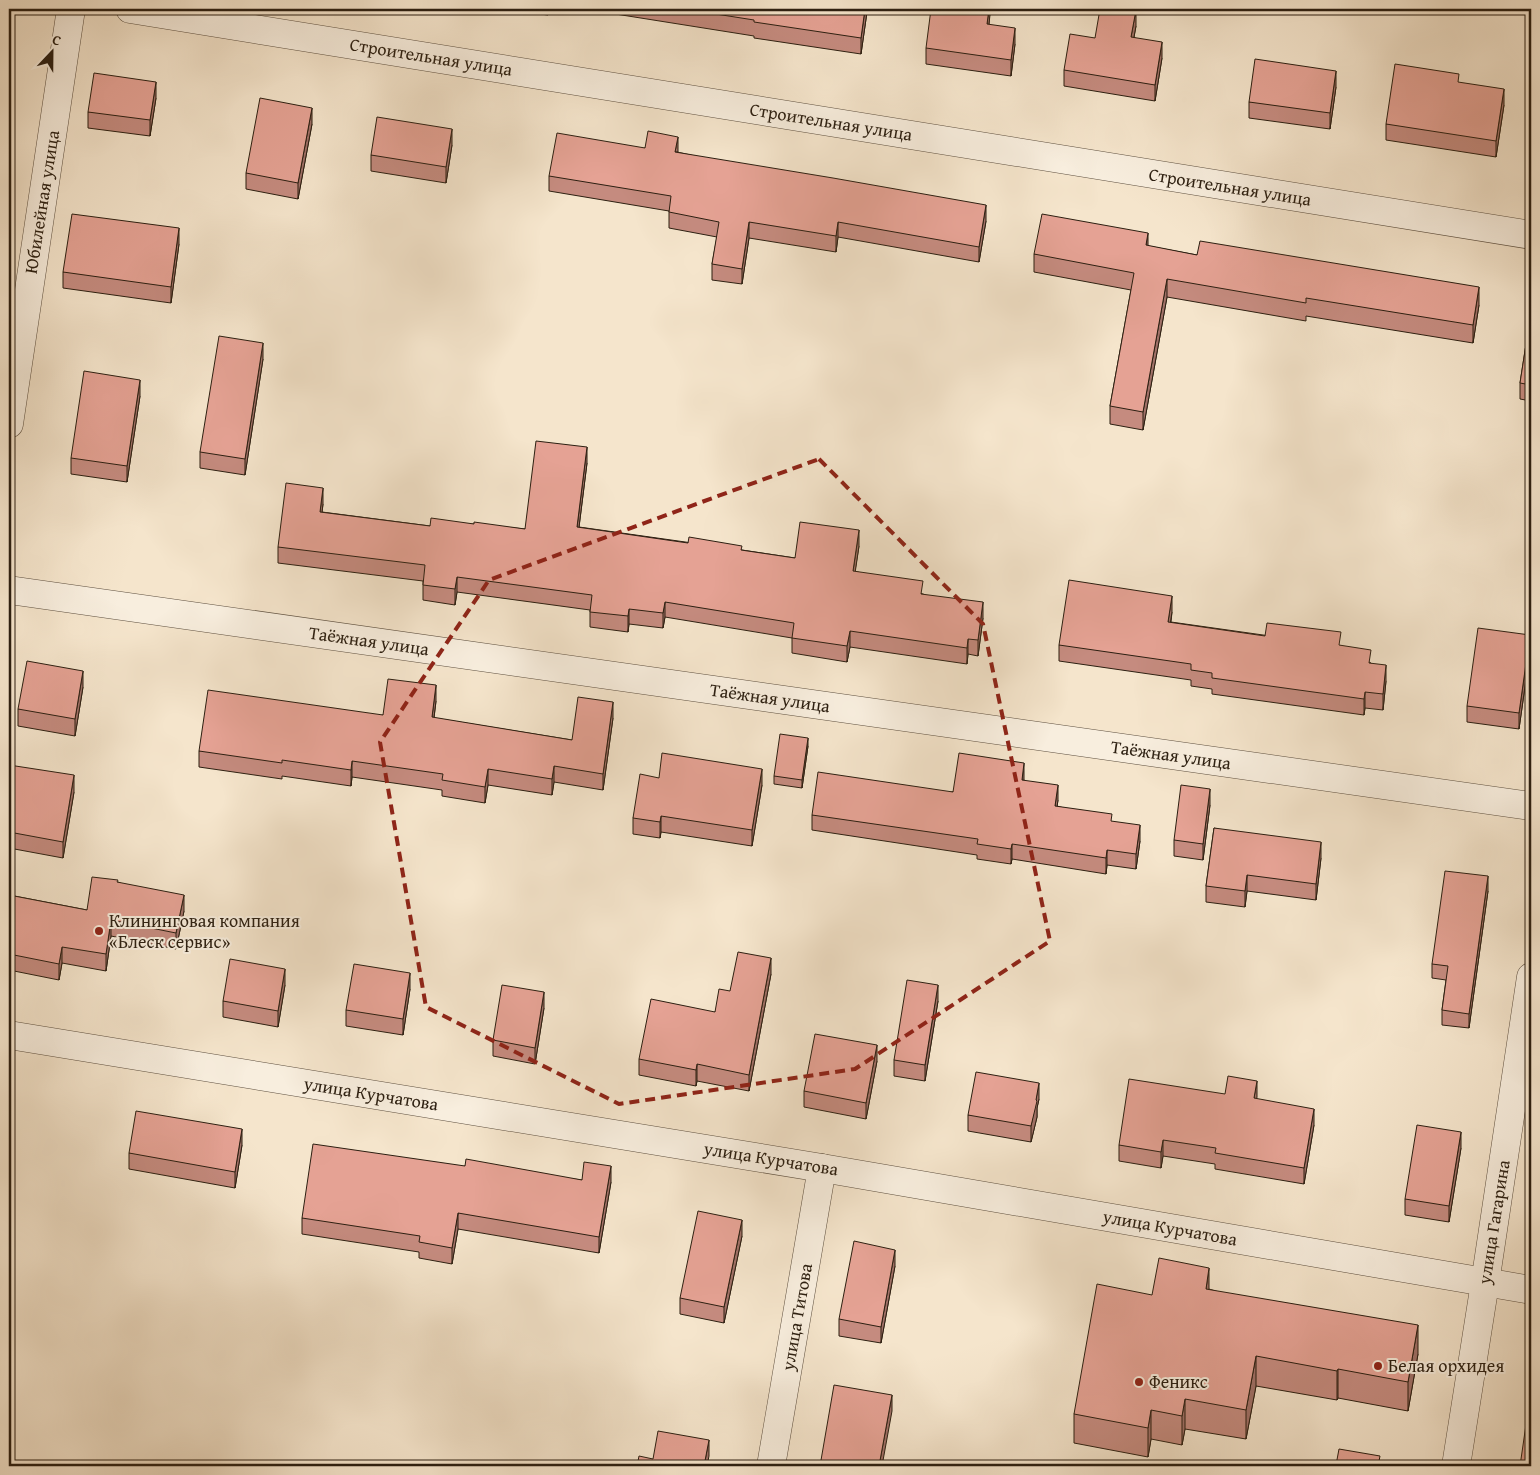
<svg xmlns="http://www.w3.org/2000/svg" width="1540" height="1475" viewBox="0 0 1540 1475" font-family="'Gentium Book Plus',serif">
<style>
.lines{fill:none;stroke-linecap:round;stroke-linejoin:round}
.minor-casing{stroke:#5e5040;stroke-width:29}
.tertiary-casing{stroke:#5e5040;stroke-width:29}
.minor{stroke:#f8eede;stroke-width:28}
.tertiary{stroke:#f8eede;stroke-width:28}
.wall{fill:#c58b7f;stroke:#2c1f11}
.shaded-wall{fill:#a07168;stroke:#2c1f11}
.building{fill:#e5a294;stroke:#2c1f11}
.marked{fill:none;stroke:#8f2418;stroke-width:4;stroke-dasharray:10 6;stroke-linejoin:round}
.poi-dot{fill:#8f2418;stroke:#f8eede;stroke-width:2}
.labels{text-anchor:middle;stroke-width:4;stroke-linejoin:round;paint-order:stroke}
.street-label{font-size:18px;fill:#2c1f11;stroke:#f8eede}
.poi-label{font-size:18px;fill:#2c1f11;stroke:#f8eede;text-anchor:start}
</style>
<rect width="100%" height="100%" fill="#f5e5cc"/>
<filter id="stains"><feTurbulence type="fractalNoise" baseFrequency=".004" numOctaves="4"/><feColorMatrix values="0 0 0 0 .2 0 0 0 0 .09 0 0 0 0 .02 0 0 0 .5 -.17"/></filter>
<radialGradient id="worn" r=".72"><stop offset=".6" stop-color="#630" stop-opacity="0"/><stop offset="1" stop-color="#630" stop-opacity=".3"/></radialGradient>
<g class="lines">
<defs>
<g id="minor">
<path d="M130 9 1531 235"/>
<path d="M9 590 1531 806"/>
<path d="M9 1035 822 1168 1531 1290"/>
<path d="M771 1466 822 1168"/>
</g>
<g id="tertiary">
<path d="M9 424 71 9"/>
<path d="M1456 1466 1485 1283 1531 977"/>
</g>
</defs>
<use href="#minor" class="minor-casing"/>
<use href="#tertiary" class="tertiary-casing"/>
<use href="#minor" class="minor"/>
<use href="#tertiary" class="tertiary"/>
</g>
<g class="wall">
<path d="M517 9H549L548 15 517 11Z"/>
<path d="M584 9H867V12L861 54 754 38V36Z"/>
<path d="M990 9 989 24 1015 44 1011 76 926 64V48Z"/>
<path d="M1136 26 1134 37 1162 58 1155 101 1064 86V70L1095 38Z"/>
<path d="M1336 87 1330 129 1249 118V102Z"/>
<path d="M156 98 150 136 88 128V112Z"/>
<path d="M1504 105 1496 157 1386 140V124Z"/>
<path d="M312 124 298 199 246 189V173Z"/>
<path d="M452 145 446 183 371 171V155Z"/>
<path d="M645 148 677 152 986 221 979 262 838 237 836 252 749 238 742 284 712 280V264L717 237 669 228V211L549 191V176Z"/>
<path d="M179 244 171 303 63 288V272Z"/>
<path d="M1148 246 1197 255 1479 305 1473 343 1306 316V321L1167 297 1143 430 1110 424V406L1131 290 1034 272V254Z"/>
<path d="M1531 312V401L1520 399V383Z"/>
<path d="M263 359 245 475 200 468V452Z"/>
<path d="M140 396 127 482 71 474V458Z"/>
<path d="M587 463 579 527 742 550 795 558 859 546 855 571 923 594 983 618 978 656 968 654 967 664 850 647 847 662 792 653V638L665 617 663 628 629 624 628 632 590 627V610L457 592 455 605 423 600V581L278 563V547L323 504 322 512 430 526 474 524 525 529Z"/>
<path d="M1172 612 1171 622 1341 646 1371 663 1386 681 1383 710 1365 708 1364 715 1212 694V689L1191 686V680L1059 661V645Z"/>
<path d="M1530 651 1519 729 1467 722V706Z"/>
<path d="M83 687 75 736 18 726V709Z"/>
<path d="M436 701 434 718 572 740 613 718 603 790 554 782 552 795 488 785 485 803 442 796V790L352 777 351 786 282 776V779L199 767V751L383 715Z"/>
<path d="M808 746 802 788 774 784V776Z"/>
<path d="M9 765 74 792 63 858 9 848Z"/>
<path d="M659 778 762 785 752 846 661 832 660 838 633 834V818Z"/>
<path d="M1024 780 1058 800 1057 806 1112 822 1140 841 1136 869 1107 865 1106 874 1012 859 1011 864 977 859V855L812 830V815Z"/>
<path d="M1210 805 1203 860 1174 856V840Z"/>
<path d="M1214 828 1321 858 1316 900 1247 891 1245 907 1206 902V886Z"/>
<path d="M118 882 184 911 176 949 111 936 106 971 62 963 59 980 9 970V895L87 910Z"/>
<path d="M1488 891 1469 1028 1442 1025V1010L1446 980 1432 978V964Z"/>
<path d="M771 974 749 1091 697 1081 696 1086 639 1075V1059L715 1012 730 991Z"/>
<path d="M285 985 278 1027 223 1017V1001Z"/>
<path d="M410 989 403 1035 346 1026V1010Z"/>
<path d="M938 1001 925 1081 894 1076V1060Z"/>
<path d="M544 1008 535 1064 493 1056V1040Z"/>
<path d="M877 1061 866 1119 804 1107V1091Z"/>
<path d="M1039 1099 1037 1108V1117L1031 1142 968 1131V1115Z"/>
<path d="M1256 1099 1314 1125 1304 1184 1215 1169V1164L1163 1156 1161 1168 1119 1161V1145Z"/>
<path d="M242 1145 235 1188 129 1169V1153Z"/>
<path d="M1461 1148 1449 1222 1405 1215V1199Z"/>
<path d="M465 1166 582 1180 611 1182 599 1253 458 1229 452 1264 419 1258V1252L302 1234V1218Z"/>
<path d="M742 1236 724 1323 680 1314V1298Z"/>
<path d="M895 1266 881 1343 839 1336V1319Z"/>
<path d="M1209 1289 1418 1354 1408 1411 1338 1398 1337 1400 1256 1386 1246 1439 1185 1429 1182 1445 1151 1439 1148 1457 1074 1443V1414L1152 1295Z"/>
</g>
<g class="shaded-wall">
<path d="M865 9H867V12L861 54V38Z"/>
<path d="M989 9H990V15L987 40V24Z"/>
<path d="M1136 10V26L1131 53V37Z"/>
<path d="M1015 28V44L1011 76V60Z"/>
<path d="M1162 42V58L1155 101V85Z"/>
<path d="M1336 71V87L1330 129V113Z"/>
<path d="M156 82V98L150 136V120Z"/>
<path d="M1504 89V105L1496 157V141Z"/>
<path d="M312 108V124L298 199V183Z"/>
<path d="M452 129V145L446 183V167Z"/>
<path d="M678 137V152H675Z"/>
<path d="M986 205V221L979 262V247Z"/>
<path d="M749 222V238L742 284V269Z"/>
<path d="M838 222V237L836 252V236Z"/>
<path d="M179 228V244L171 303V287Z"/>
<path d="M1148 233V251L1146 245Z"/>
<path d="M1167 279V297L1143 430V412Z"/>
<path d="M1479 287V305L1473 343V325Z"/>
<path d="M263 343V359L245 475V459Z"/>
<path d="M140 380V396L127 482V466Z"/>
<path d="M587 447V463L577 543V527Z"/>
<path d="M323 488V504L320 528V512Z"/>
<path d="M859 530V546L853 587V571Z"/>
<path d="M457 577V592L455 605V589Z"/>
<path d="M1172 596V612L1168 638V622Z"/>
<path d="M665 602V617L663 628V613Z"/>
<path d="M983 602V618L978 656V640Z"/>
<path d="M629 609V624L628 632V616Z"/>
<path d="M850 631V647L847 662V646Z"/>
<path d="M1530 635V651L1519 729V713Z"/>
<path d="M968 639V654L967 664V648Z"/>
<path d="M1386 665V681L1383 710V694Z"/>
<path d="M83 671V687L75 736V719Z"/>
<path d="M436 685V701L432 733V717Z"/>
<path d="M1365 692V708L1364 715V699Z"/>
<path d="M613 702V718L603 790V774Z"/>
<path d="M808 738V746L802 788V780Z"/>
<path d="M352 761V777L351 786V770Z"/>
<path d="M1024 763V779L1022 795V780Z"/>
<path d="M554 766V782L552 795V779Z"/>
<path d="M488 769V785L485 803V787Z"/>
<path d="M762 769V785L752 846V830Z"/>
<path d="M74 775V792L63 858V842Z"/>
<path d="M1058 785V800L1055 821V806Z"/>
<path d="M1210 789V805L1203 860V844Z"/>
<path d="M661 816V832L660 838V822Z"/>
<path d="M1140 825V841L1136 869V854Z"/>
<path d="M1321 842V858L1316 900V884Z"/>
<path d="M1012 844V859L1011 864V849Z"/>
<path d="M1107 850V865L1106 874V858Z"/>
<path d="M1247 875V891L1245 907V891Z"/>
<path d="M1488 876V891L1469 1028V1014Z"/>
<path d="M184 895V911L176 949V933Z"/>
<path d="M111 920V936L106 971V954Z"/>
<path d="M62 947V963L59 980V964Z"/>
<path d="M771 958V974L749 1091V1075Z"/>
<path d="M285 969V985L278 1027V1011Z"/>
<path d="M410 973V989L403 1035V1019Z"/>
<path d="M938 985V1001L925 1081V1065Z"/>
<path d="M544 992V1008L535 1064V1048Z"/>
<path d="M877 1045V1061L866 1119V1103Z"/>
<path d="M697 1064V1081L696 1086V1070Z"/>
<path d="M1257 1081V1097L1254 1114V1098Z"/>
<path d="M1039 1083V1099L1037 1108V1117L1031 1142V1126Z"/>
<path d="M1314 1109V1125L1304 1184V1168Z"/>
<path d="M242 1129V1145L235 1188V1172Z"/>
<path d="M1461 1132V1148L1449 1222V1206Z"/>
<path d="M1163 1140V1156L1161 1168V1152Z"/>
<path d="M611 1166V1182L599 1253V1237Z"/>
<path d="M458 1213V1229L452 1264V1248Z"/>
<path d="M742 1220V1236L724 1323V1307Z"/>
<path d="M895 1250V1266L881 1343V1327Z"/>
<path d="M1209 1268V1297L1206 1289Z"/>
<path d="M1418 1325V1354L1408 1411V1382Z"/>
<path d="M1256 1356V1386L1246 1439V1410Z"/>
<path d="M1338 1369V1398L1337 1400V1371Z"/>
<path d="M892 1395V1411L882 1466H879Z"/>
<path d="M1185 1399V1429L1182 1445V1416Z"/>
<path d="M1151 1410V1439L1148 1457V1428Z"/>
<path d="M709 1440V1456L707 1466H704Z"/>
</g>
<g class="building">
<path d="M684 9H865L861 38 754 22V20Z"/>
<path d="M931 9H989L987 24 1015 28 1011 60 926 48Z"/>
<path d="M1100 9H1126L1136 10 1131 37 1162 42 1155 85 1064 70 1070 34 1095 38Z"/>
<path d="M1255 59 1336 71 1330 113 1249 102Z"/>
<path d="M1395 64 1459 74 1458 82 1504 89 1496 141 1386 124Z"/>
<path d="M94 73 156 82 150 120 88 112Z"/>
<path d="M260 98 312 108 298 183 246 173Z"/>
<path d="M377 117 452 129 446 167 371 155Z"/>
<path d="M648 131 678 137 675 152 833 178 986 205 979 247 838 222 836 236 749 222 742 269 712 264 719 222 669 212 671 196 549 176 557 133 645 148Z"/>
<path d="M72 214 179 228 171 287 63 272Z"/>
<path d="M1042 214 1148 233 1146 245 1197 255 1200 241 1479 287 1473 325 1306 298V303L1167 279 1143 412 1110 406 1134 273 1034 254Z"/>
<path d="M1531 312V385L1520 383Z"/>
<path d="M219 336 263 343 245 459 200 452Z"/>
<path d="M84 371 140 380 127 466 71 458Z"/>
<path d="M536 441 587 447 577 527 688 543 689 537 742 546 741 550 795 558 800 522 859 530 853 571 923 581 921 594 983 602 978 640 968 639 967 648 850 631 847 646 792 638 794 623 665 602 663 613 629 609 628 616 590 612 592 595 457 577 455 589 423 585 425 565 278 547 286 483 323 488 320 512 430 526 431 518 474 524V522L525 529Z"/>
<path d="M1069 580 1172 596 1168 622 1265 636 1267 623 1341 632 1339 645 1371 650 1369 663 1386 665 1383 694 1365 692 1364 699 1212 678V673L1191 670V664L1059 645Z"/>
<path d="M1478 628 1530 635 1519 713 1467 706Z"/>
<path d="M27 661 83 671 75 719 18 709Z"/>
<path d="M388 679 436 685 432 717 572 740 578 697 613 702 603 774 554 766 552 779 488 769 485 787 442 780 443 774 352 761 351 770 282 760V763L199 751 208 690 383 715Z"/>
<path d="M780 734 808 738 802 780 774 776Z"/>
<path d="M662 753 762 769 752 830 661 816 660 822 633 818 640 774 659 778Z"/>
<path d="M959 753 1024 763 1022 780 1058 785 1055 806 1112 814 1111 821 1140 825 1136 854 1107 850 1106 858 1012 844 1011 849 977 844 978 839 812 815 818 772 953 792Z"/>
<path d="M9 765 74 775 63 842 9 832Z"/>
<path d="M1181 785 1210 789 1203 844 1174 840Z"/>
<path d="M1214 828 1321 842 1316 884 1247 875 1245 891 1206 886Z"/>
<path d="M1445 871 1488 876 1469 1014 1442 1010 1448 966 1432 964Z"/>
<path d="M92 877 118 880 117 882 184 895 176 933 111 920 106 954 62 947 59 964 9 954V895L87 910Z"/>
<path d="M738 952 771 958 749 1075 697 1064 696 1070 639 1059 651 999 715 1012 719 989 730 991Z"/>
<path d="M230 959 285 969 278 1011 223 1001Z"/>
<path d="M354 964 410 973 403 1019 346 1010Z"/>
<path d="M907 980 938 985 925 1065 894 1060Z"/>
<path d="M502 985 544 992 535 1048 493 1040Z"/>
<path d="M815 1034 877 1045 866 1103 804 1091Z"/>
<path d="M976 1072 1039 1083 1036 1100 1037 1101 1031 1126 968 1115Z"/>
<path d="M1228 1076 1257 1081 1254 1098 1314 1109 1304 1168 1215 1153 1216 1148 1163 1140 1161 1152 1119 1145 1129 1079 1225 1094Z"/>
<path d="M136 1111 242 1129 235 1172 129 1153Z"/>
<path d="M1417 1125 1461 1132 1449 1206 1405 1199Z"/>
<path d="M313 1144 465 1166 466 1159 582 1180 584 1162 611 1166 599 1237 458 1213 452 1248 419 1242 420 1236 302 1218Z"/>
<path d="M698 1211 742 1220 724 1307 680 1298Z"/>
<path d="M854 1241 895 1250 881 1327 839 1319Z"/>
<path d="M1159 1258 1209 1268 1206 1289 1418 1325 1408 1382 1338 1369 1337 1371 1256 1356 1246 1410 1185 1399 1182 1416 1151 1410 1148 1428 1074 1414 1097 1284 1152 1295Z"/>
<path d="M834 1385 892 1395 879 1466H820Z"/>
<path d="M1531 1390V1466H1520Z"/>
<path d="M658 1431 709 1440 704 1466H637L639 1456 653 1459Z"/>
<path d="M1339 1449 1380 1456 1378 1466H1333V1465H1336Z"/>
</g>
<path class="marked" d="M819 459 983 624 1050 941 855 1069 619 1104 426 1007 380 742 489 580Z"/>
<g class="poi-dot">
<circle cx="99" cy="931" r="5"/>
<circle cx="1378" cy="1366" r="5"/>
<circle cx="1139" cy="1382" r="5"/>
</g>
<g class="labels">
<g class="street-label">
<text transform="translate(431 57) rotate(9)" y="6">Строительная улица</text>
<text transform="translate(831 122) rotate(9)" y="6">Строительная улица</text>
<text transform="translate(1230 187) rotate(9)" y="6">Строительная улица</text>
<text transform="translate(42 202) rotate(-81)" y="6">Юбилейная улица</text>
<text transform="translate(369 641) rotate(8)" y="6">Таёжная улица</text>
<text transform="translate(770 698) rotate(8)" y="6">Таёжная улица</text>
<text transform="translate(1171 755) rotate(8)" y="6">Таёжная улица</text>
<text transform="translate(371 1094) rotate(9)" y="6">улица Курчатова</text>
<text transform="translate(771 1159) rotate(9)" y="6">улица Курчатова</text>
<text transform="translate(1494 1222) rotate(-81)" y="6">улица Гагарина</text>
<text transform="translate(1170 1228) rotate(10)" y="6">улица Курчатова</text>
<text transform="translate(797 1317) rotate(-80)" y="6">улица Титова</text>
</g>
<g class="poi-label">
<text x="109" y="927">Клининговая компания<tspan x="109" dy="21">«Блеск сервис»</tspan></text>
<text x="1388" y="1372">Белая орхидея</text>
<text x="1149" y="1388">Феникс</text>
</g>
</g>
<rect width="1540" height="1475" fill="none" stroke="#f5e5cc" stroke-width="30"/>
<rect x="10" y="10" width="1520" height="1455" fill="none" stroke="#2c1f11" stroke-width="2.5"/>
<rect x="15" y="15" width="1510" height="1445" fill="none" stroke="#2c1f11"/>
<g transform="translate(52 52) rotate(22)" stroke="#f8eede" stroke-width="4" paint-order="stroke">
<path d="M0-4L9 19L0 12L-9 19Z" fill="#2c1f11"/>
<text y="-8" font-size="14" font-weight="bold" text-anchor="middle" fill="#2c1f11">С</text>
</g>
<rect width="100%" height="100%" filter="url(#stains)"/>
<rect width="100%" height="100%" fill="url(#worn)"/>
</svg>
